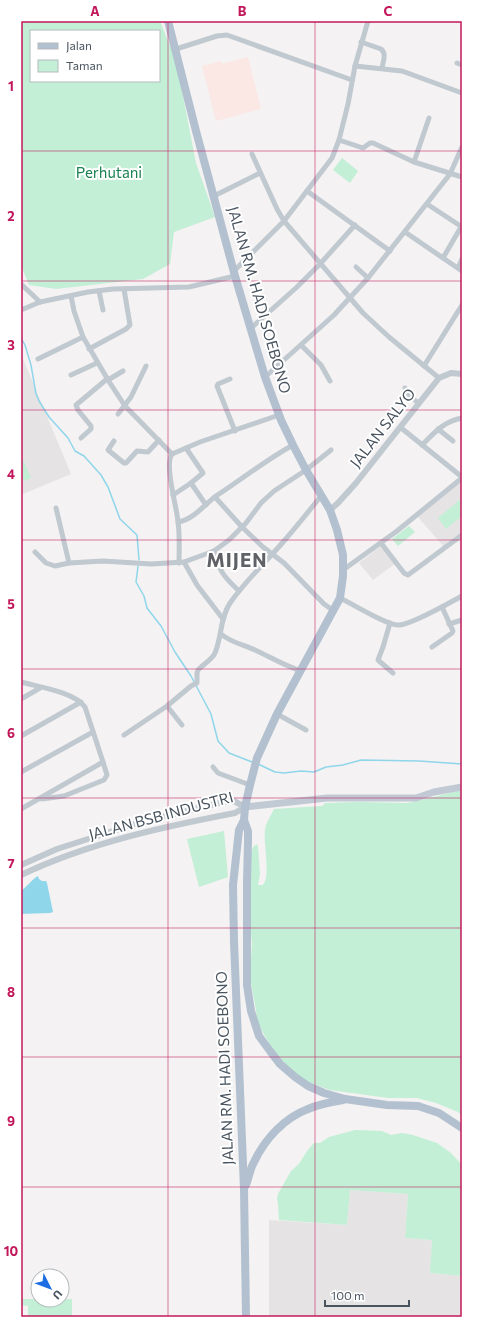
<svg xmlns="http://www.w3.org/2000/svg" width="483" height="1338" viewBox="0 0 483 1338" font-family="Commissioner,sans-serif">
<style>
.education{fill:#e5e3e4}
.medical{fill:#fbe7e4}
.green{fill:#c2efd5;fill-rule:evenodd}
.water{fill:#90d6eb}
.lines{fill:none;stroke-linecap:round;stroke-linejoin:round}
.stream{stroke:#90d6eb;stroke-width:1.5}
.minor{stroke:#c0c8d0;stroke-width:5}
.tertiary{stroke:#c0c8d0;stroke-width:6}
.secondary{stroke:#c0c9d4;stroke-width:7}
.primary{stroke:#b2c0cf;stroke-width:8}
.grid{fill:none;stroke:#c2185b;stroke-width:1;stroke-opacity:0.55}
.labels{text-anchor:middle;stroke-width:4;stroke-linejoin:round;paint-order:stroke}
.park-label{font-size:15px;fill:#198150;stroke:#fff}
.street-label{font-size:15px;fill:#49545f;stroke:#fff}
.district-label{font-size:19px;font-weight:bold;letter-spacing:1px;fill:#5e6166;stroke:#fff}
.neatline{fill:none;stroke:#c2185b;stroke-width:1.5}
.grid-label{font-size:13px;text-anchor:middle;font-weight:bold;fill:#c2185b}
</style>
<rect width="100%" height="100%" fill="#f4f2f2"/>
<g class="education">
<path d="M21 354 71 474 23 494 21 489Z"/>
<path d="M462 480V534L445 548 417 516Z"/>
<path d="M382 545 396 563 373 580 359 563Z"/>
<path d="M350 1190 408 1194 405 1238 432 1240 430 1273 462 1276V1317H269V1220L347 1225Z"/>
</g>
<path class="medical" d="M248 57 261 109 216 121 202 66 221 61 222 64Z"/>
<g class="green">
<path d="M21 21H160L176 60 196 163 215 217 174 232 170 264 143 279 56 289 29 285 22 268 21 260ZM31 31H159V81H31Z"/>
<path d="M342 158 358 171 350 183 333 170Z"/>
<path d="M21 455 31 478 24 481 21 475Z"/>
<path d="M462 498V516L446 529 438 518Z"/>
<path d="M409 526 415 532 398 546 392 539Z"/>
<path d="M462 790V1116L458 1112 436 1103 417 1098H388L330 1090 308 1082 295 1074 274 1052 257 1022 256 1010 251 983 250 972 252 944 249 910 251 891 250 857 253 847 257 844 258 847 260 874 258 885H263C271 875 263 842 265 830 266 822 271 816 274 809L322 806 325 803 358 802 408 803Z"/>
<path d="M224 831 228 877 199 887 187 839Z"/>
<path d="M355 1130 382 1131 391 1135 402 1133 413 1135 437 1143 451 1153 462 1165V1276L430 1273 432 1240 405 1238 408 1194 350 1190 347 1225 279 1220 278 1204 277 1199 278 1194 291 1171 299 1164 307 1151 314 1143H320L329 1137Z"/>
<path d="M21 1264H22V1299H38V1300L72 1299V1317H28V1306L21 1305Z"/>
</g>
<path class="water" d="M38 876 39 879 42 881H46L47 883 53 912 50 913 21 914V891C28 886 31 880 38 876Z"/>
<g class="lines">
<g class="stream">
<path d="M21 338 25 345 31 365 36 394 39 401 49 417 68 438 75 451 84 456 101 475 108 487 120 519 137 535 139 560"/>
<path d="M138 566 136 582 144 596 147 608 161 626 175 652 191 676 211 714 218 741 229 753 252 762"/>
<path d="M258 764 275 772 284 773 301 771 314 772 326 767 343 765 361 760 419 761 462 764"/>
</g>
<g class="minor">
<path d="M361 42 381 49C387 54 383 61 382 68"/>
<path d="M176 49 217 36 227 35 352 80"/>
<path d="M457 63 462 65"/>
<path d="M355 66 402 71 462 93"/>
<path d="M339 140 363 148 370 143H373L414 162 462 177"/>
<path d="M252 154 277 209 284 221 363 313 389 337 439 378"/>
<path d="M414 162 429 118"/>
<path d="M307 191 390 251"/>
<path d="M214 196 260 173"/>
<path d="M427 204 462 227"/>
<path d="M405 232 462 271"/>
<path d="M443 258 461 227"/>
<path d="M356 267 368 278"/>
<path d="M458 268 462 259"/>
<path d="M234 271 284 221 332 158 339 140 348 104 355 66 368 21"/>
<path d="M21 284 40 302"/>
<path d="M99 291 103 310"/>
<path d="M71 296 74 311 83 337 108 380 125 406 172 454"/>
<path d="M21 310 40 302 88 292 113 289 189 287 235 276"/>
<path d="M250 329 297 287 320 264 355 225"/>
<path d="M301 345 321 365 330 381"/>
<path d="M89 349 126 329 130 325 124 289"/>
<path d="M38 359 83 337"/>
<path d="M424 366 462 305"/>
<path d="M71 375 97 363"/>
<path d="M265 377 334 315 368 278 450 174 462 147"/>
<path d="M230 379 218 384 217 386 235 431"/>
<path d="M108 380 123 371"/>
<path d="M405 388 409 395 418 403"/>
<path d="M118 414 131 397 146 366"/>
<path d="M400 427 462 477"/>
<path d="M438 429 453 441"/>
<path d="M81 438 91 429V426L78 410 76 405 107 379"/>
<path d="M114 441 108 450 124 463H126L137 451 148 452 159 440"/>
<path d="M422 445C434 433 444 421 462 418"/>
<path d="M186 448 203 473 191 483 206 505"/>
<path d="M172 454 200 442 279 415"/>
<path d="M172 454C164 465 177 507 178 522 180 535 179 549 179 563"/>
<path d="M173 495 191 483"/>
<path d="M215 497 242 527 263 547 284 563 324 604 334 611"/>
<path d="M56 508 69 563"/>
<path d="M178 522C193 520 205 504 216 496 242 479 266 460 293 445"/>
<path d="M381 543 404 573 408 575 462 535"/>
<path d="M214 551C220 572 223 576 239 591"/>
<path d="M35 552 46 563 55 566 69 563 103 561 151 564 184 562 214 551 229 540 246 523 261 503 274 491 306 470 331 450"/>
<path d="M184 562 197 585 223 619"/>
<path d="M343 570 397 531 462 478"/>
<path d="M340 598C353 604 386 625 398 625 409 626 451 602 462 596"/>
<path d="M390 623 383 647 378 660 393 673"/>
<path d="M449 624 462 620"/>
<path d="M221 634C230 642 244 645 255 650 270 657 285 666 301 671"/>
<path d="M432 647 452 633 453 631 442 607"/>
<path d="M21 682C39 687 74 692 85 707L103 762 21 809"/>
<path d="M21 699 40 688"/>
<path d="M167 706 182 725"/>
<path d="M277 714 306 730"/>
<path d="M124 735 167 706 191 686 197 683V673L198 670C203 664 212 660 215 653 222 636 220 618 230 603 246 580 266 562 284 541 297 526 309 511 321 496"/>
<path d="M21 736 81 702"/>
<path d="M213 767 218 773 250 785"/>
<path d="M21 772 93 732"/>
<path d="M42 799 64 796 104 780 107 775 103 762"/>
</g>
<g class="tertiary">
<path d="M330 510 338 503 356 483 439 378 451 373 462 374"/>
<path d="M21 865 57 849 144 821 232 800 245 807"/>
<path d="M21 875C88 843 162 827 235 813L245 807"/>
</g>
<path class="secondary" d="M245 807 327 798H416L434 792 462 787"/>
<g class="primary">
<path d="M168 21 196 131 235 276 265 377 281 420 293 445 306 470 330 510 337 530 343 555V576L340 598 277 714 257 758 250 785 245 807 244 820 248 831V841L247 883V985L251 1011 259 1036 270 1051 280 1064 295 1077 308 1086 324 1093 345 1099 387 1105 418 1106 439 1113 462 1128"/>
<path d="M244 820 239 830 233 885 234 942 244 1189 246 1317"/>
<path d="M246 1185C249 1177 250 1169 254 1162 265 1139 284 1118 308 1109 319 1104 331 1102 343 1100"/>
</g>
</g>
<path class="grid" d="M168 21V1317M315 21V1317M21 151H462M21 281H462M21 410H462M21 540H462M21 669H462M21 798H462M21 928H462M21 1057H462M21 1187H462"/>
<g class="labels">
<g class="park-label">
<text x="109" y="178">Perhutani</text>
</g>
<g class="street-label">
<text transform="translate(259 300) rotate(74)" y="5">JALAN RM. HADI SOEBONO</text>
<text transform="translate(383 428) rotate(-52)" y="5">JALAN SALYO</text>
<text transform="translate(161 816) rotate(-15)" y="5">JALAN BSB INDUSTRI</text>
<text transform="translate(225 1068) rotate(-92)" y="5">JALAN RM. HADI SOEBONO</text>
</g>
<g class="district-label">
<text x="237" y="567">MIJEN</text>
</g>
</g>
<rect width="483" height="1338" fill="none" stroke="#ffffff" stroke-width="44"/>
<rect x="30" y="30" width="130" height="52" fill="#ffffff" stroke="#b6bbbf"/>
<rect x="38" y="43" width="20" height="6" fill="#b2c0cf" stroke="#b6bbbf"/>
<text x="66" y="50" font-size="12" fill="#49545f">Jalan</text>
<rect x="38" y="60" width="20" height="12" fill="#c2efd5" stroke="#b6bbbf"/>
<text x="66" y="70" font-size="12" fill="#49545f">Taman</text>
<g transform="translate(50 1288) rotate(132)"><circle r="19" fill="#ffffff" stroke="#b6bbbf"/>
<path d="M0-3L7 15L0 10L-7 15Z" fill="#1d6ee3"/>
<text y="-6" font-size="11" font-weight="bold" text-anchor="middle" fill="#49545f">U</text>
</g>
<path d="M325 1300v6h84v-6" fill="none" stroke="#49545f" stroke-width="2"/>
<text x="331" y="1300" font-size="12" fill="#49545f" stroke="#ffffff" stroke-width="3" paint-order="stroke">100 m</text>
<rect x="22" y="22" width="439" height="1294" class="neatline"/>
<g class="grid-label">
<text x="95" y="16">A</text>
<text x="242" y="16">B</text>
<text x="388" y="16">C</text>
<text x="11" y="91">1</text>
<text x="11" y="221">2</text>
<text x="11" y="350">3</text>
<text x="11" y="479">4</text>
<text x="11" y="609">5</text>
<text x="11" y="738">6</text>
<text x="11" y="868">7</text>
<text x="11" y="997">8</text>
<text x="11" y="1126">9</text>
<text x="11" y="1256">10</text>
</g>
</svg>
